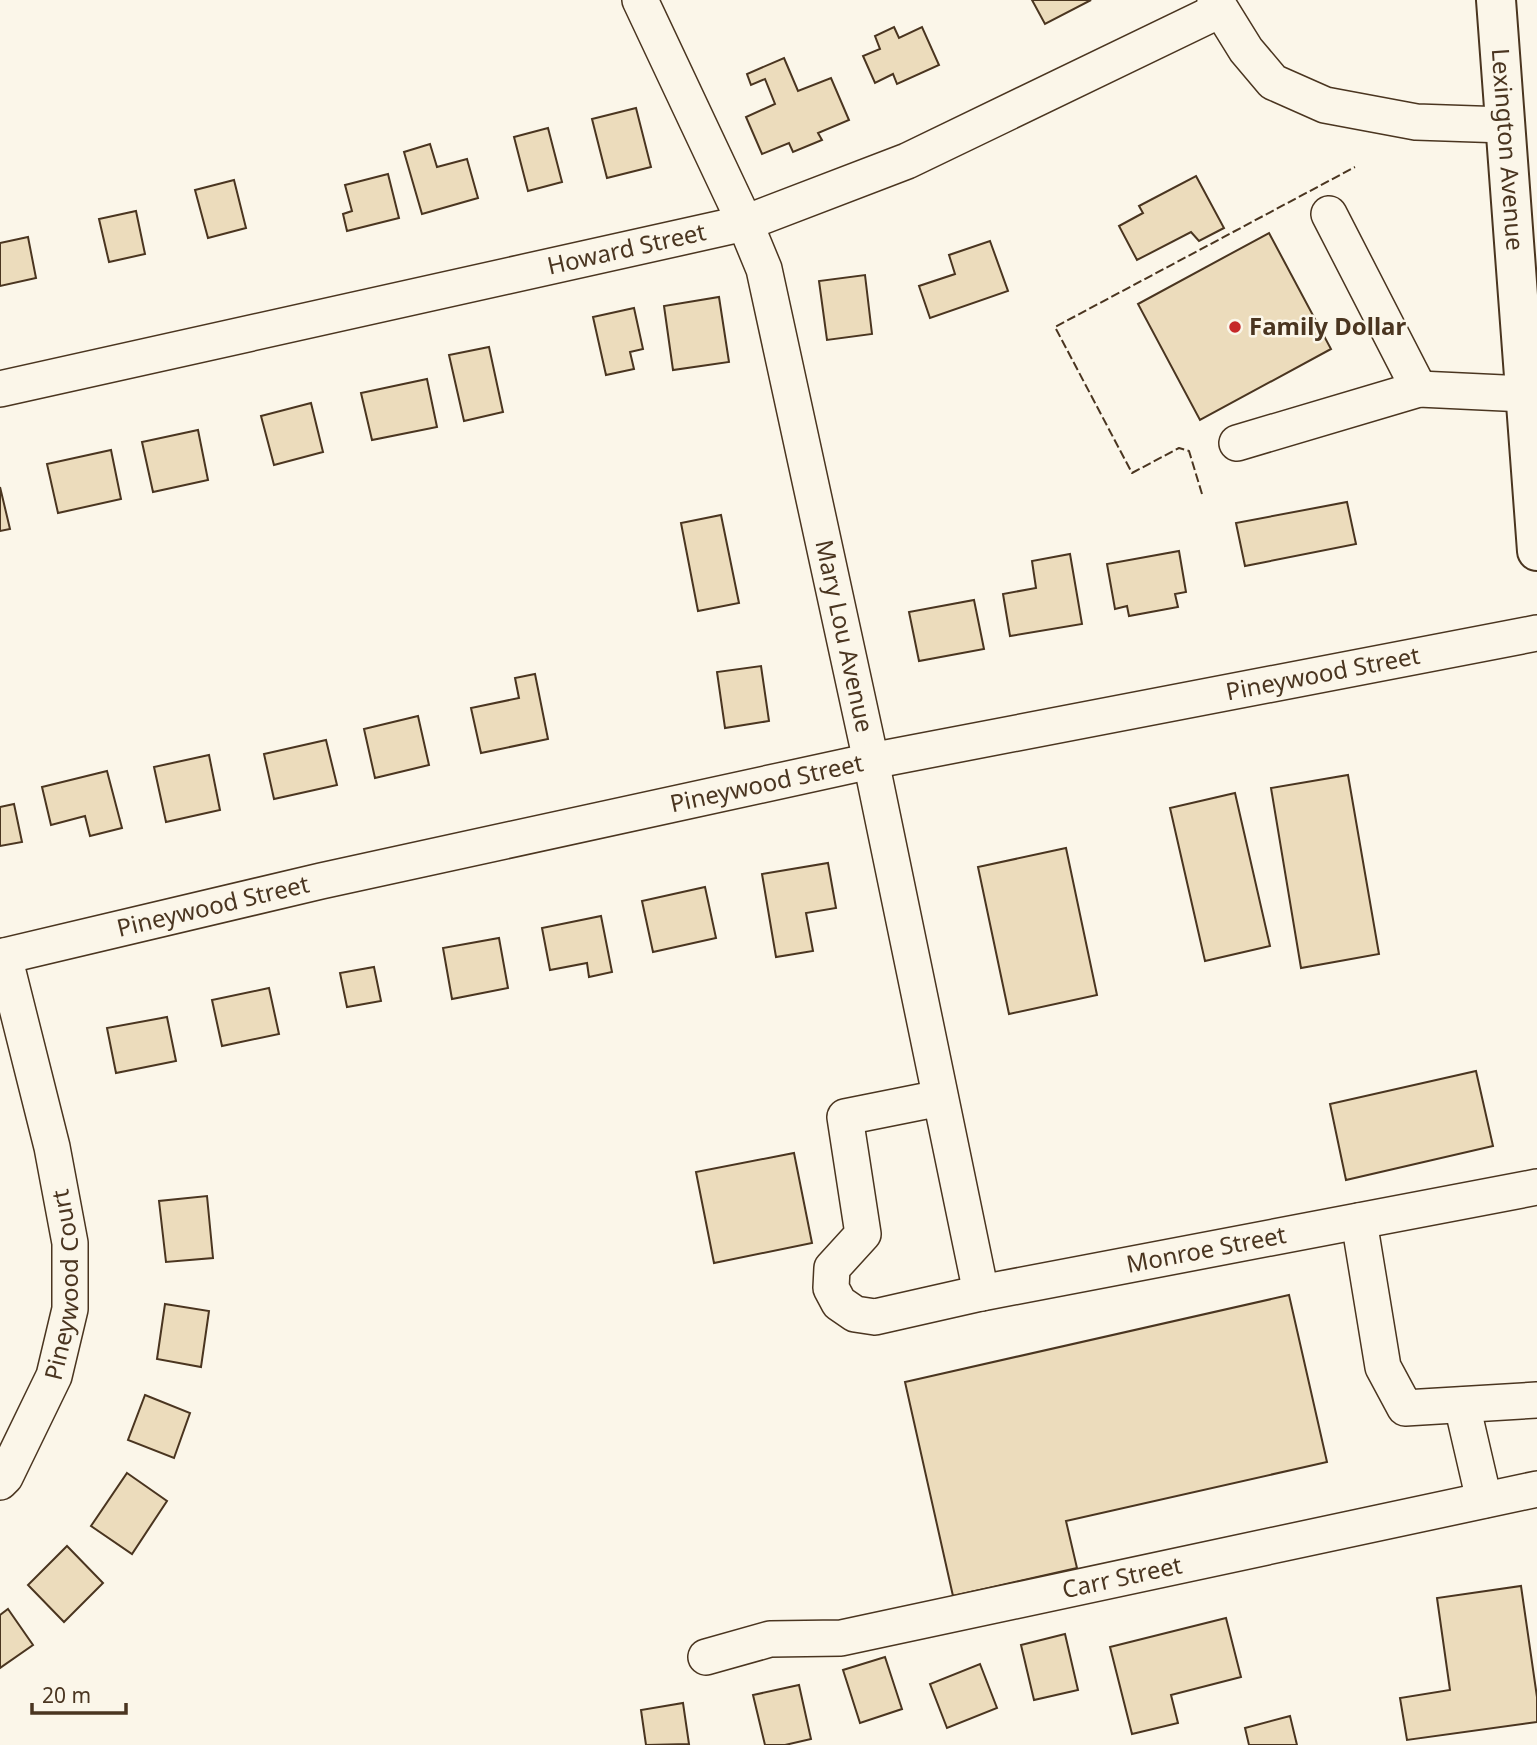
<svg xmlns="http://www.w3.org/2000/svg" width="1537" height="1745" viewBox="0 0 1537 1745" font-family="'Noto Sans',sans-serif">
<style>
.building{fill:#ecdcbc;stroke:#4a3520;stroke-width:2}
.lines{fill:none;stroke-linecap:round;stroke-linejoin:round}
.minor-casing{stroke:#4a3520;stroke-width:38}
.major-casing{stroke:#4a3520;stroke-width:42}
.minor{stroke:#fbf6e9;stroke-width:35}
.major{stroke:#fbf6e9;stroke-width:38}
.fence{stroke:#4a3520;stroke-width:2;stroke-dasharray:9 3.5;stroke-linecap:butt}
.poi-dot{fill:#c62828;stroke:#fbf6e9;stroke-width:2.5}
.labels{text-anchor:middle;stroke-width:5;stroke-linejoin:round;paint-order:stroke}
.street-label{font-size:24px;fill:#4a3520;stroke:#fbf6e9}
.poi-label{font-size:24px;font-weight:bold;fill:#4a3520;stroke:#fbf6e9;text-anchor:start}
</style>
<rect width="100%" height="100%" fill="#fbf6e9"/>
<g class="building">
<path d="M1032 0H1091L1045 24Z"/>
<path d="M894 27 899 38 922 27 939 65 897 84 893 74 875 83 863 56 880 49 875 36Z"/>
<path d="M784 58 798 91 831 78 849 120 818 133 822 140 793 152 789 143 762 154 746 117 775 104 765 79 751 85 747 74Z"/>
<path d="M636 108 651 167 607 178 592 119Z"/>
<path d="M548 128 562 182 528 191 514 137Z"/>
<path d="M430 144 437 167 467 159 478 198 422 214 404 152Z"/>
<path d="M388 174 399 218 347 231 343 214 352 211 345 185Z"/>
<path d="M1196 176 1224 228 1199 241 1191 232 1137 260 1119 226 1143 213 1139 206Z"/>
<path d="M234 180 246 228 208 238 195 190Z"/>
<path d="M136 211 145 254 109 262 99 219Z"/>
<path d="M1269 233 1331 349 1200 420 1138 304Z"/>
<path d="M28 237 36 278 0 286V243Z"/>
<path d="M990 241 1008 291 930 318 919 286 955 274 949 255Z"/>
<path d="M865 275 872 334 827 340 819 281Z"/>
<path d="M719 297 729 362 673 370 664 306Z"/>
<path d="M634 308 643 349 630 352 634 369 606 375 593 317Z"/>
<path d="M489 347 503 412 464 421 449 355Z"/>
<path d="M427 379 437 427 372 440 361 393Z"/>
<path d="M311 403 323 452 274 465 261 416Z"/>
<path d="M198 430 208 480 153 492 142 442Z"/>
<path d="M111 450 121 499 58 513 47 464Z"/>
<path d="M0 487 10 529 0 531Z"/>
<path d="M1347 502 1356 544 1245 566 1236 523Z"/>
<path d="M721 515 739 603 698 611 681 523Z"/>
<path d="M1179 551 1186 592 1175 594 1178 607 1129 616 1127 606 1115 609 1107 564Z"/>
<path d="M1070 554 1082 624 1010 636 1003 594 1036 588 1032 561Z"/>
<path d="M974 600 984 649 919 661 909 612Z"/>
<path d="M761 666 769 721 725 728 717 672Z"/>
<path d="M535 674 548 739 481 753 471 708 519 698 515 678Z"/>
<path d="M418 716 429 765 375 778 364 729Z"/>
<path d="M326 740 337 785 274 799 264 754Z"/>
<path d="M209 755 220 810 166 822 154 767Z"/>
<path d="M107 771 122 828 90 836 85 816 51 825 42 787Z"/>
<path d="M1348 775 1379 954 1301 968 1271 788Z"/>
<path d="M1235 793 1270 946 1205 961 1170 808Z"/>
<path d="M14 804 22 842 0 846V807Z"/>
<path d="M1066 848 1097 995 1009 1014 978 867Z"/>
<path d="M828 863 836 908 806 913 813 951 776 957 762 874Z"/>
<path d="M705 887 716 938 653 952 642 901Z"/>
<path d="M601 916 612 972 589 977 587 963 550 970 542 928Z"/>
<path d="M499 938 508 988 452 999 443 948Z"/>
<path d="M374 967 381 1001 347 1007 340 973Z"/>
<path d="M269 988 279 1034 222 1046 212 1000Z"/>
<path d="M167 1017 176 1061 116 1073 107 1028Z"/>
<path d="M1476 1071 1493 1146 1346 1180 1330 1104Z"/>
<path d="M794 1153 812 1243 714 1263 696 1172Z"/>
<path d="M207 1196 213 1258 166 1262 159 1201Z"/>
<path d="M1289 1295 1327 1462 1066 1521 1077 1568 953 1596 905 1382Z"/>
<path d="M165 1304 209 1311 201 1367 157 1359Z"/>
<path d="M145 1395 190 1413 174 1458 128 1440Z"/>
<path d="M127 1473 167 1501 132 1554 91 1526Z"/>
<path d="M67 1546 103 1583 64 1622 28 1585Z"/>
<path d="M1521 1586 1537 1697V1722L1407 1740 1400 1698 1450 1690 1437 1598Z"/>
<path d="M8 1609 33 1645 0 1668V1615Z"/>
<path d="M1226 1618 1241 1677 1171 1695 1178 1723 1132 1734 1110 1647Z"/>
<path d="M1065 1634 1078 1690 1034 1700 1021 1645Z"/>
<path d="M885 1657 902 1709 860 1723 843 1670Z"/>
<path d="M980 1664 997 1708 947 1728 930 1684Z"/>
<path d="M799 1685 811 1739 785 1745H765L753 1695Z"/>
<path d="M683 1703 689 1744 646 1745 641 1710Z"/>
<path d="M1290 1716 1297 1745H1249L1245 1728Z"/>
</g>
<g class="lines">
<defs>
<g id="minor">
<path id="s1" d="M640 0 745 223 764 269 871 761 981 1293"/>
<path d="M1215 0 1246 50 1273 82 1325 105 1416 122 1505 125"/>
<path d="M1329 214 1419 389"/>
<path id="s2" d="M0 389 745 223 907 161 1220 10"/>
<path d="M1237 443 1419 389 1525 394"/>
<path id="s3" d="M0 957 321 881 871 761 1537 633"/>
<path id="s4" d="M940 1098 845 1117 863 1234 832 1268 831 1288 839 1303 855 1314 875 1317 981 1293 1537 1187"/>
<path d="M1359 1221 1383 1367 1405 1408 1537 1400"/>
<path d="M1462 1405 1484 1500"/>
<path id="s5" d="M0 1482 5 1477 54 1376 70 1309V1243L52 1147 4 956"/>
<path id="s6" d="M706 1657 770 1639 841 1638 1537 1489"/>
</g>
<g id="major">
<path id="s7" d="M1496 0 1537 551"/>
</g>
</defs>
<use href="#minor" class="minor-casing"/>
<use href="#major" class="major-casing"/>
<use href="#minor" class="minor"/>
<use href="#major" class="major"/>
<path class="fence" d="M1202 494 1189 451 1179 448 1132 473 1055 327 1355 167"/>
</g>
<circle class="poi-dot" cx="1235" cy="327" r="7"/>
<g class="labels">
<g class="street-label">
<text dy="8" stroke="none"><textPath href="#s7" startOffset="150">Lexington Avenue</textPath></text>
<text dy="8" stroke="none"><textPath href="#s2" startOffset="642">Howard Street</textPath></text>
<text dy="8" stroke="none"><textPath href="#s1" startOffset="672">Mary Lou Avenue</textPath></text>
<text dy="8" stroke="none"><textPath href="#s3" startOffset="1353">Pineywood Street</textPath></text>
<text dy="8" stroke="none"><textPath href="#s3" startOffset="786">Pineywood Street</textPath></text>
<text dy="8" stroke="none"><textPath href="#s3" startOffset="219">Pineywood Street</textPath></text>
<text dy="8" stroke="none"><textPath href="#s4" startOffset="676">Monroe Street</textPath></text>
<text dy="8" stroke="none"><textPath href="#s5" startOffset="212">Pineywood Court</textPath></text>
<text dy="8" stroke="none"><textPath href="#s6" startOffset="425">Carr Street</textPath></text>
</g>
<g class="poi-label">
<text x="1249" y="335">Family Dollar</text>
</g>
</g>
<path d="M32 1703v10h94v-10" fill="none" stroke="#4a3520" stroke-width="3.5"/>
<text x="42" y="1703" font-size="21" fill="#4a3520" stroke="#fbf6e9" stroke-width="5" paint-order="stroke">20 m</text>
</svg>
